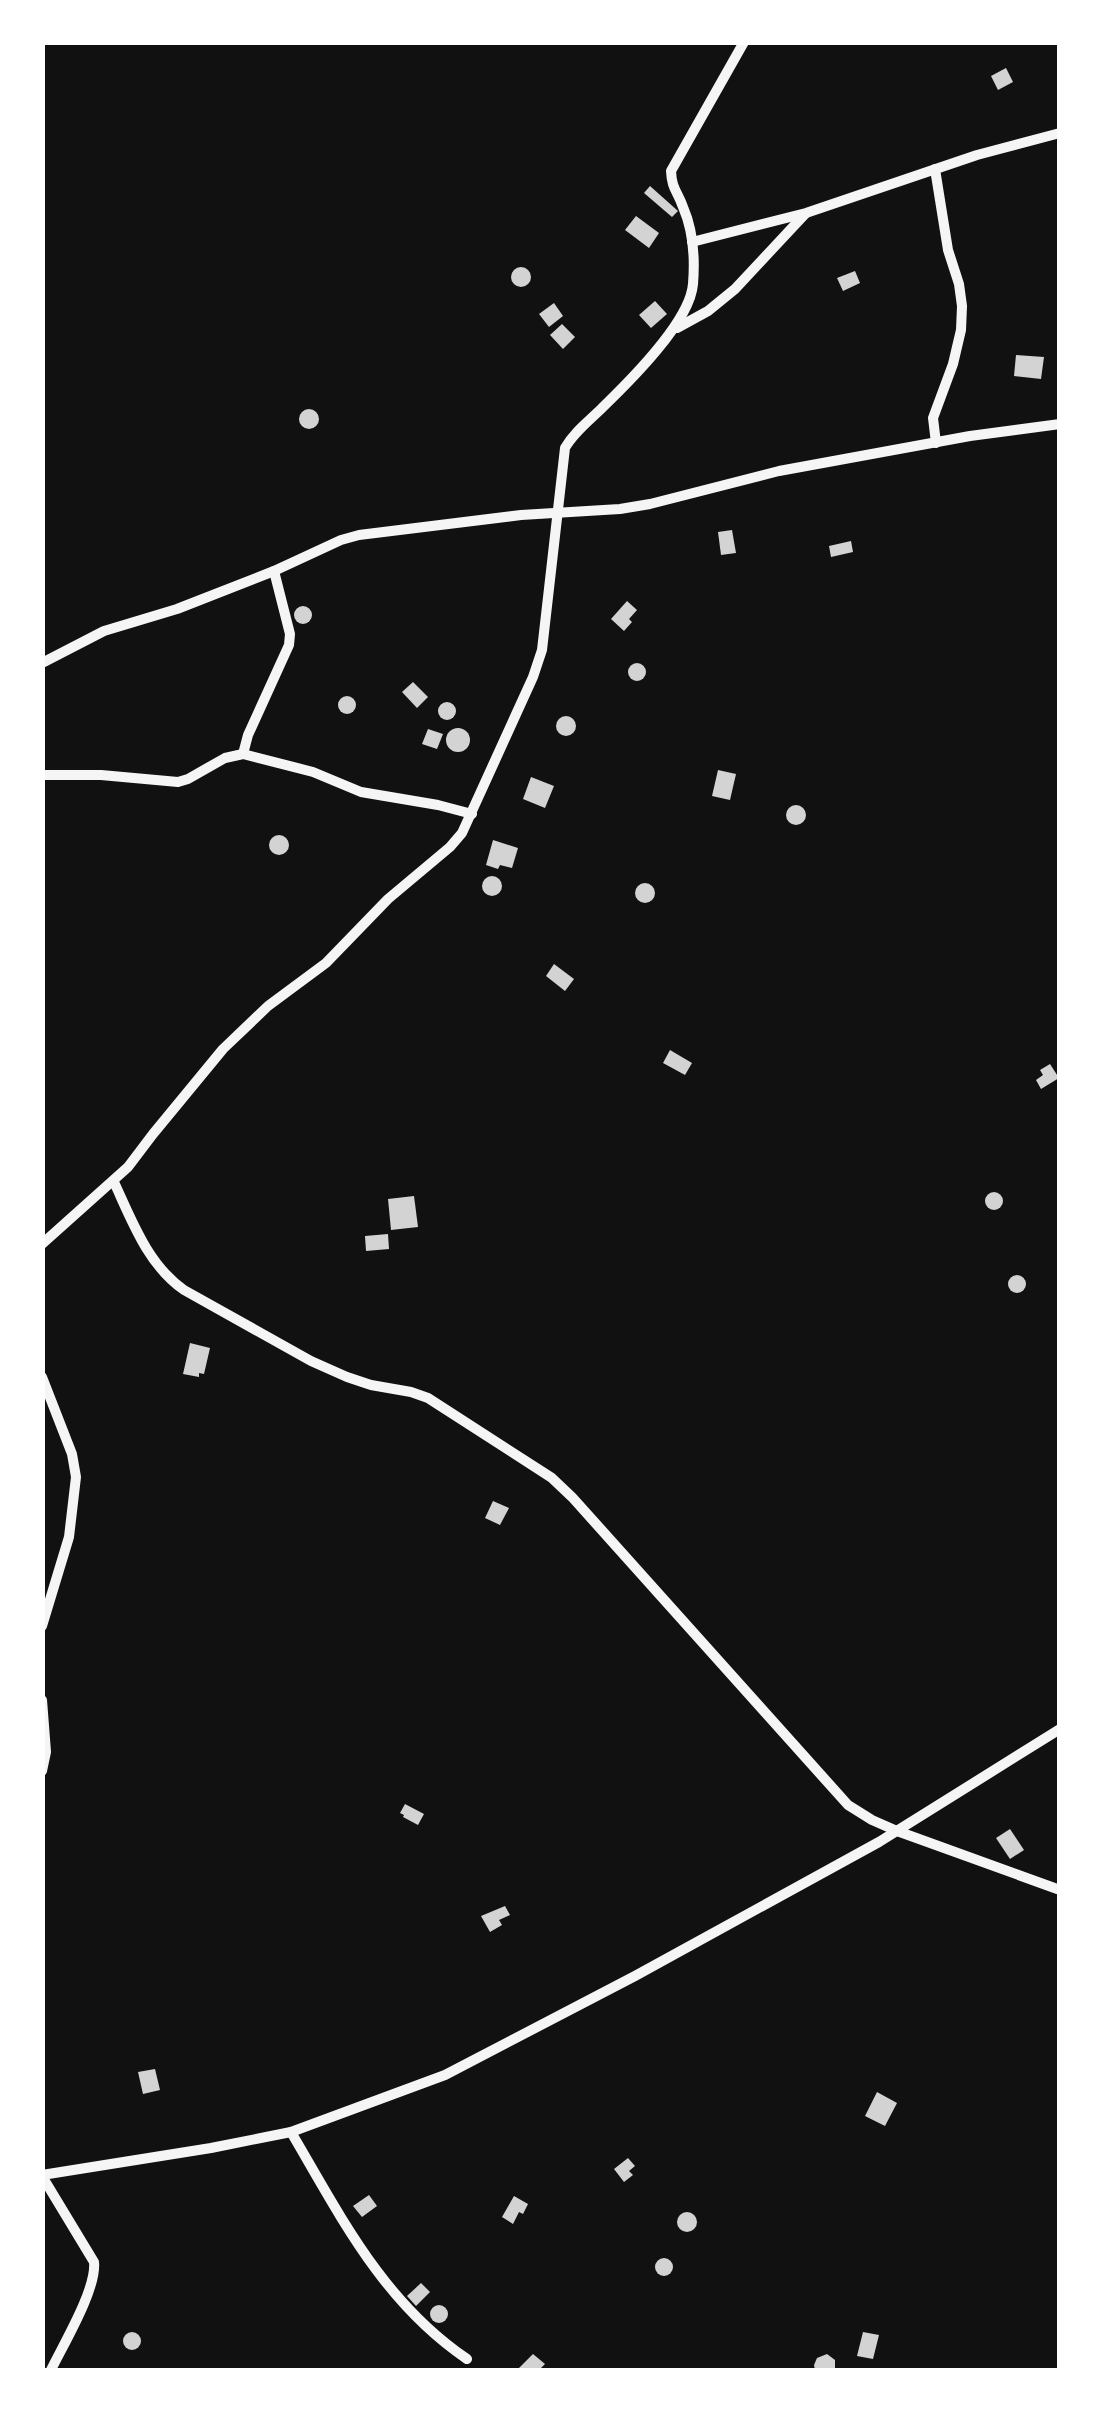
<svg xmlns="http://www.w3.org/2000/svg" width="1102" height="2413" viewBox="0 0 1102 2413" font-family="Manrope,sans-serif">
<style>
.building{fill:#d3d3d3}
.lines{fill:none;stroke-linecap:round;stroke-linejoin:round}
.minor{stroke:#f5f5f5;stroke-width:10}
</style>
<rect width="100%" height="100%" fill="#111"/>
<g class="building">
<path d="M1006 68 1013 82 998 90 991 76Z"/>
<path d="M650 186 678 211 672 217 644 193Z"/>
<path d="M636 216 659 233 649 248 625 230Z"/>
<circle cx="521" cy="277" r="10"/>
<path d="M855 271 860 283 843 291 837 278Z"/>
<path d="M655 301 667 314 651 328 639 315Z"/>
<path d="M554 303 563 316 549 327 539 314Z"/>
<path d="M562 324 575 337 563 349 550 335Z"/>
<path d="M1016 355 1044 357 1041 379 1014 376Z"/>
<circle cx="309" cy="419" r="10"/>
<path d="M732 530 736 553 721 555 718 532Z"/>
<path d="M851 541 853 552 831 557 829 546Z"/>
<path d="M627 601 637 610 629 619 632 622 624 631 611 619Z"/>
<circle cx="303" cy="615" r="9"/>
<circle cx="637" cy="672" r="9"/>
<path d="M413 682 428 697 417 708 402 692Z"/>
<circle cx="347" cy="705" r="9"/>
<circle cx="447" cy="711" r="9"/>
<circle cx="566" cy="726" r="10"/>
<circle cx="458" cy="740" r="12"/>
<path d="M428 729 443 734 437 749 422 744Z"/>
<path d="M718 770 736 774 730 800 712 796Z"/>
<path d="M531 777 554 786 545 808 523 799Z"/>
<circle cx="796" cy="815" r="10"/>
<circle cx="279" cy="845" r="10"/>
<path d="M493 840 518 848 512 868 500 865 498 869 486 865Z"/>
<circle cx="492" cy="886" r="10"/>
<circle cx="645" cy="893" r="10"/>
<path d="M554 964 574 979 565 991 546 976Z"/>
<path d="M670 1050 692 1063 685 1075 663 1063Z"/>
<path d="M1050 1064 1059 1078 1041 1089 1036 1080 1043 1075 1040 1070Z"/>
<circle cx="994" cy="1201" r="9"/>
<path d="M414 1196 418 1227 391 1230 388 1199Z"/>
<path d="M388 1234 389 1249 366 1251 365 1236Z"/>
<circle cx="1017" cy="1284" r="9"/>
<path d="M190 1343 210 1348 204 1374 199 1373V1377L183 1374Z"/>
<path d="M493 1501 509 1508 500 1525 485 1518Z"/>
<path d="M405 1804 424 1814 418 1825 403 1817 404 1815 400 1813Z"/>
<path d="M1010 1829 1024 1850 1010 1859 996 1838Z"/>
<path d="M505 1906 510 1915 499 1920 502 1925 490 1932 481 1916Z"/>
<path d="M155 2069 160 2090 143 2094 138 2072Z"/>
<path d="M877 2092 897 2103 885 2126 865 2116Z"/>
<path d="M628 2158 635 2166 629 2171 633 2175 624 2182 614 2169Z"/>
<path d="M369 2195 377 2206 362 2217 353 2206Z"/>
<path d="M514 2196 528 2204 523 2214 519 2212 513 2224 502 2217Z"/>
<circle cx="687" cy="2222" r="10"/>
<circle cx="664" cy="2267" r="9"/>
<path d="M421 2283 430 2292 416 2306 407 2296Z"/>
<circle cx="439" cy="2314" r="9"/>
<circle cx="132" cy="2341" r="9"/>
<path d="M863 2332 879 2335 873 2359 857 2356Z"/>
<path d="M533 2354 545 2364 539 2370H517Z"/>
<path d="M827 2354 835 2360V2370H815L814 2365 817 2358Z"/>
</g>
<g class="lines">
<g class="minor">
<path d="M935 169 948 250 959 284 962 306 961 330 953 364 933 418 936 443"/>
<path d="M692 242 806 213 977 155 1060 133"/>
<path d="M677 328 708 311 735 289 805 214"/>
<path d="M42 663 104 631 177 609 274 571 341 540 359 535 521 515 620 509 650 504 779 471 970 436 1060 424"/>
<path d="M243 754 248 735 289 645 290 634 274 571"/>
<path d="M42 775H101L178 782 188 779 225 758 243 754 313 772 361 792 438 805 472 814"/>
<path d="M114 1182C132 1221 148 1265 184 1290L311 1361 347 1377 371 1385 411 1392 428 1398 552 1478 572 1497 848 1805 872 1820 897 1831 1060 1890"/>
<path d="M42 1244 128 1167 153 1134 223 1049 268 1006 326 963 388 899 450 847 462 833 533 677 542 650 565 448C574 432 589 421 602 408 630 381 690 322 693 284 695 259 693 230 683 207 677 190 672 190 671 171L744 42"/>
<path d="M42 1377 72 1454 76 1477 69 1537 42 1626"/>
<path d="M42 1700 46 1752 42 1771"/>
<path d="M291 2132C341 2217 383 2302 467 2359"/>
<path d="M42 2175 211 2148 291 2132 445 2075 635 1976 879 1842 1060 1729"/>
<path d="M42 2176 94 2262C97 2289 63 2345 51 2370"/>
</g>
</g>
<rect width="1102" height="2413" fill="none" stroke="#ffffff" stroke-width="90"/>
</svg>
